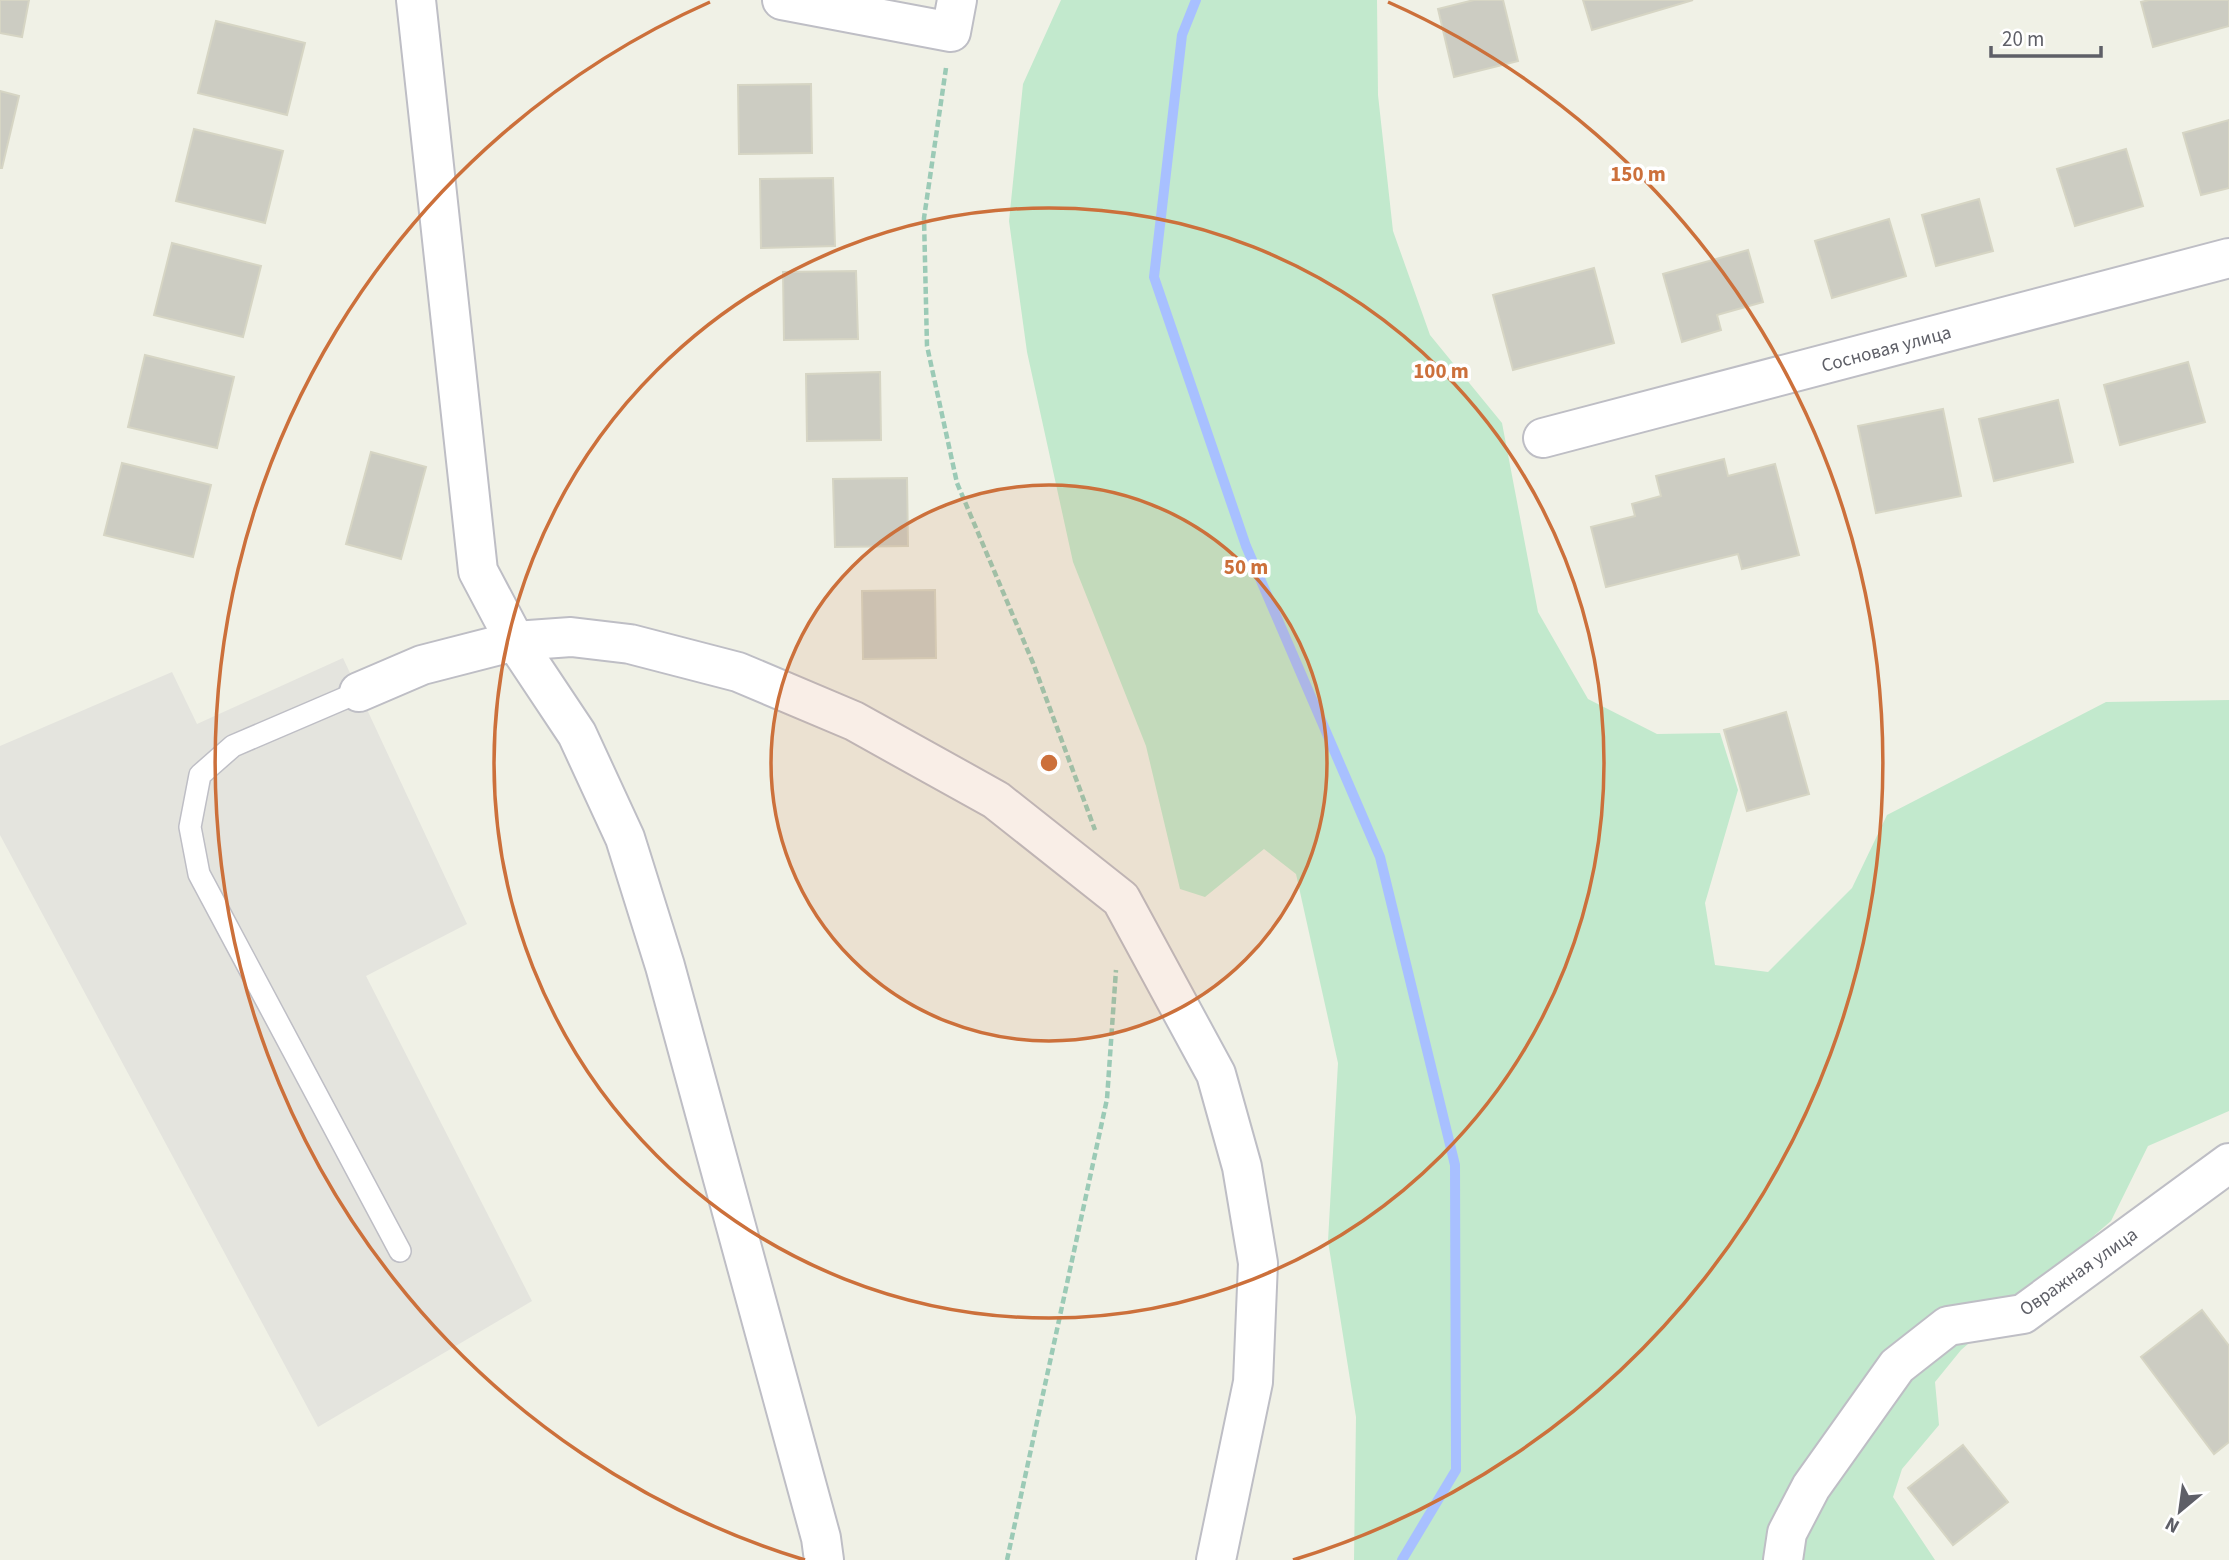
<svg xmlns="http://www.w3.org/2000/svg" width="2229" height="1560" viewBox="0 0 2229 1560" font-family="'Source Sans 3',sans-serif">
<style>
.industrial{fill:#e4e4de}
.green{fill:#c2e9cd}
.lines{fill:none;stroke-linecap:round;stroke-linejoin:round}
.stream{stroke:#a8c0ff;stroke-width:10}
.building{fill:#ccccc2;stroke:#d6d5c4;stroke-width:2}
.service-casing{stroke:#bebec5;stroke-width:24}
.minor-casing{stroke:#bebec5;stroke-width:42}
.path{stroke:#9bcab6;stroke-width:4.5;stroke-dasharray:7 3.5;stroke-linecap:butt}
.service{stroke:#fff;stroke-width:21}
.minor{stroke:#fff;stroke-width:38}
.ring{fill:none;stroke:#cc703b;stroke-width:3.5}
.labels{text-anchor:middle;stroke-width:7;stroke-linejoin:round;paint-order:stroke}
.street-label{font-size:19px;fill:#5e5f67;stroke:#fff}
.centre{fill:#cc703b;stroke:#fff;stroke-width:3.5}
.ring-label{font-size:21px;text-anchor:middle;font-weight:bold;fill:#cc703b;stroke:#fff;stroke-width:7;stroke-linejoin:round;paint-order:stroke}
</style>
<rect width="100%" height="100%" fill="#f0f1e6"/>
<path class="industrial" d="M343 658 467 924 366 976 532 1301 318 1427 0 835V746L172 672 197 724Z"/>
<path class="green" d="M1061 0H1377L1378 95 1393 231 1430 335 1502 423 1538 612 1588 699 1657 734 1720 733 1738 790 1705 903 1715 965 1768 972 1852 888 1887 815 2106 702 2229 700V1111L2148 1146 2111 1221 1961 1350 1935 1382 1939 1425 1902 1469 1893 1497 1935 1560H1354L1356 1417 1328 1241 1338 1063 1296 874 1264 849 1205 897 1180 889 1146 746 1073 562 1027 352 1009 221 1023 84Z"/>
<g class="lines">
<path class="stream" d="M1196 0 1182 35 1154 277 1246 546 1380 857 1455 1165 1456 1470 1402 1560"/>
</g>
<g class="building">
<path d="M0 0H29L22 37 0 33Z"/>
<path d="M1474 0H1503L1518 61 1454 77 1438 9Z"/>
<path d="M1583 0H1693L1592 30Z"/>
<path d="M2149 0H2229V26L2153 47 2141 2Z"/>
<path d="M216 21 305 43 287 115 198 93Z"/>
<path d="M811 84 812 153 739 154 738 85Z"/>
<path d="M0 91 19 96 2 168H0Z"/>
<path d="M2229 120V188L2201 195 2183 133Z"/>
<path d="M194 129 283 151 265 223 176 201Z"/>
<path d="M2126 149 2143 206 2075 226 2057 169Z"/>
<path d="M833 178 835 246 761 248 760 179Z"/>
<path d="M1979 199 1993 251 1936 266 1922 215Z"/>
<path d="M1889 219 1906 276 1832 298 1815 241Z"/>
<path d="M172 243 261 266 243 337 154 315Z"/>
<path d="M1748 250 1763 302 1717 315 1721 330 1682 342 1663 274Z"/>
<path d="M1594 268 1614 343 1513 370 1493 295Z"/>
<path d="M856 271 858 339 784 340 783 272Z"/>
<path d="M145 355 234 377 217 448 128 427Z"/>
<path d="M2188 362 2205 422 2120 445 2104 385Z"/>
<path d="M880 372 881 440 807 441 806 374Z"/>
<path d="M2058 400 2073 462 1994 481 1979 419Z"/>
<path d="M1943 409 1961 496 1876 513 1858 426Z"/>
<path d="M371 452 426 467 401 559 346 544Z"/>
<path d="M1724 459 1728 476 1775 464 1799 555 1742 569 1738 554 1606 587 1591 527 1635 516 1632 504 1661 496 1656 476Z"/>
<path d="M122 463 211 485 193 557 104 535Z"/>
<path d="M907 478 908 546 835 547 833 479Z"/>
<path d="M935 590 936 658 863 659 862 591Z"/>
<path d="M1786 712 1809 794 1747 811 1724 730Z"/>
<path d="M2202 1310 2229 1346V1442L2214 1454 2141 1357Z"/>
<path d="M1963 1445 2008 1502 1953 1545 1908 1488Z"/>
</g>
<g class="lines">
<defs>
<path id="service" d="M359 692 233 746 200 775 190 827 199 874 400 1251"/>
<g id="minor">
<path d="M416 0 478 571 515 641 577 734 625 838 665 966 821 1538 824 1560"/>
<path d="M782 0 951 32 957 0"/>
<path d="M1543 438 2229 258"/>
<path d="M359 692 422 665 515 641 571 637 630 644 738 672 854 721 996 800 1121 899 1216 1074 1242 1167 1258 1263 1253 1382 1216 1560"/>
<path d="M1783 1560 1787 1533 1811 1487 1897 1366 1948 1326 2023 1314 2229 1163"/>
</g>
</defs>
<use href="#service" class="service-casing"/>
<use href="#minor" class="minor-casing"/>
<g class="path">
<path d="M946 68 924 218 927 346 957 483 1033 663 1095 830"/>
<path d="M1007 1560 1107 1099 1116 970"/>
</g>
<use href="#service" class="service"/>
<use href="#minor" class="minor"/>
</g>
<circle cx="1049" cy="763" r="278" fill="#cc703b" fill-opacity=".12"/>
<g class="ring">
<circle cx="1049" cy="763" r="278"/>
<circle cx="1049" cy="763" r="555"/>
<path d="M805 1560A833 833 0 0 1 710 2M1388 2A833 833 0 0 1 1293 1560"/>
</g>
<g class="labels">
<g class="street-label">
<text transform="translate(1886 348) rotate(-15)" y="7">Сосновая улица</text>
<text transform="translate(2078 1271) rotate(-35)" y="7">Овражная улица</text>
</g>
</g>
<circle cx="1049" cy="763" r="10" class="centre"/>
<g class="ring-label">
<text x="1638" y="181">150 m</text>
<text x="1441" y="378">100 m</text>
<text x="1246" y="574">50 m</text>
</g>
<g transform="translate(2180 1511) rotate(209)" stroke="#ffffff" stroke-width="5" paint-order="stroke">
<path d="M0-5L12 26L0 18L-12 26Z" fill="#5e5f67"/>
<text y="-10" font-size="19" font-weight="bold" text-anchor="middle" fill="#5e5f67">N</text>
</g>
<path d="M1991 46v10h110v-10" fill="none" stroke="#5e5f67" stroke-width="3.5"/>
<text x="2002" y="46" font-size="21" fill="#5e5f67" stroke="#ffffff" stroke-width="5" paint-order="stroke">20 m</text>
</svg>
